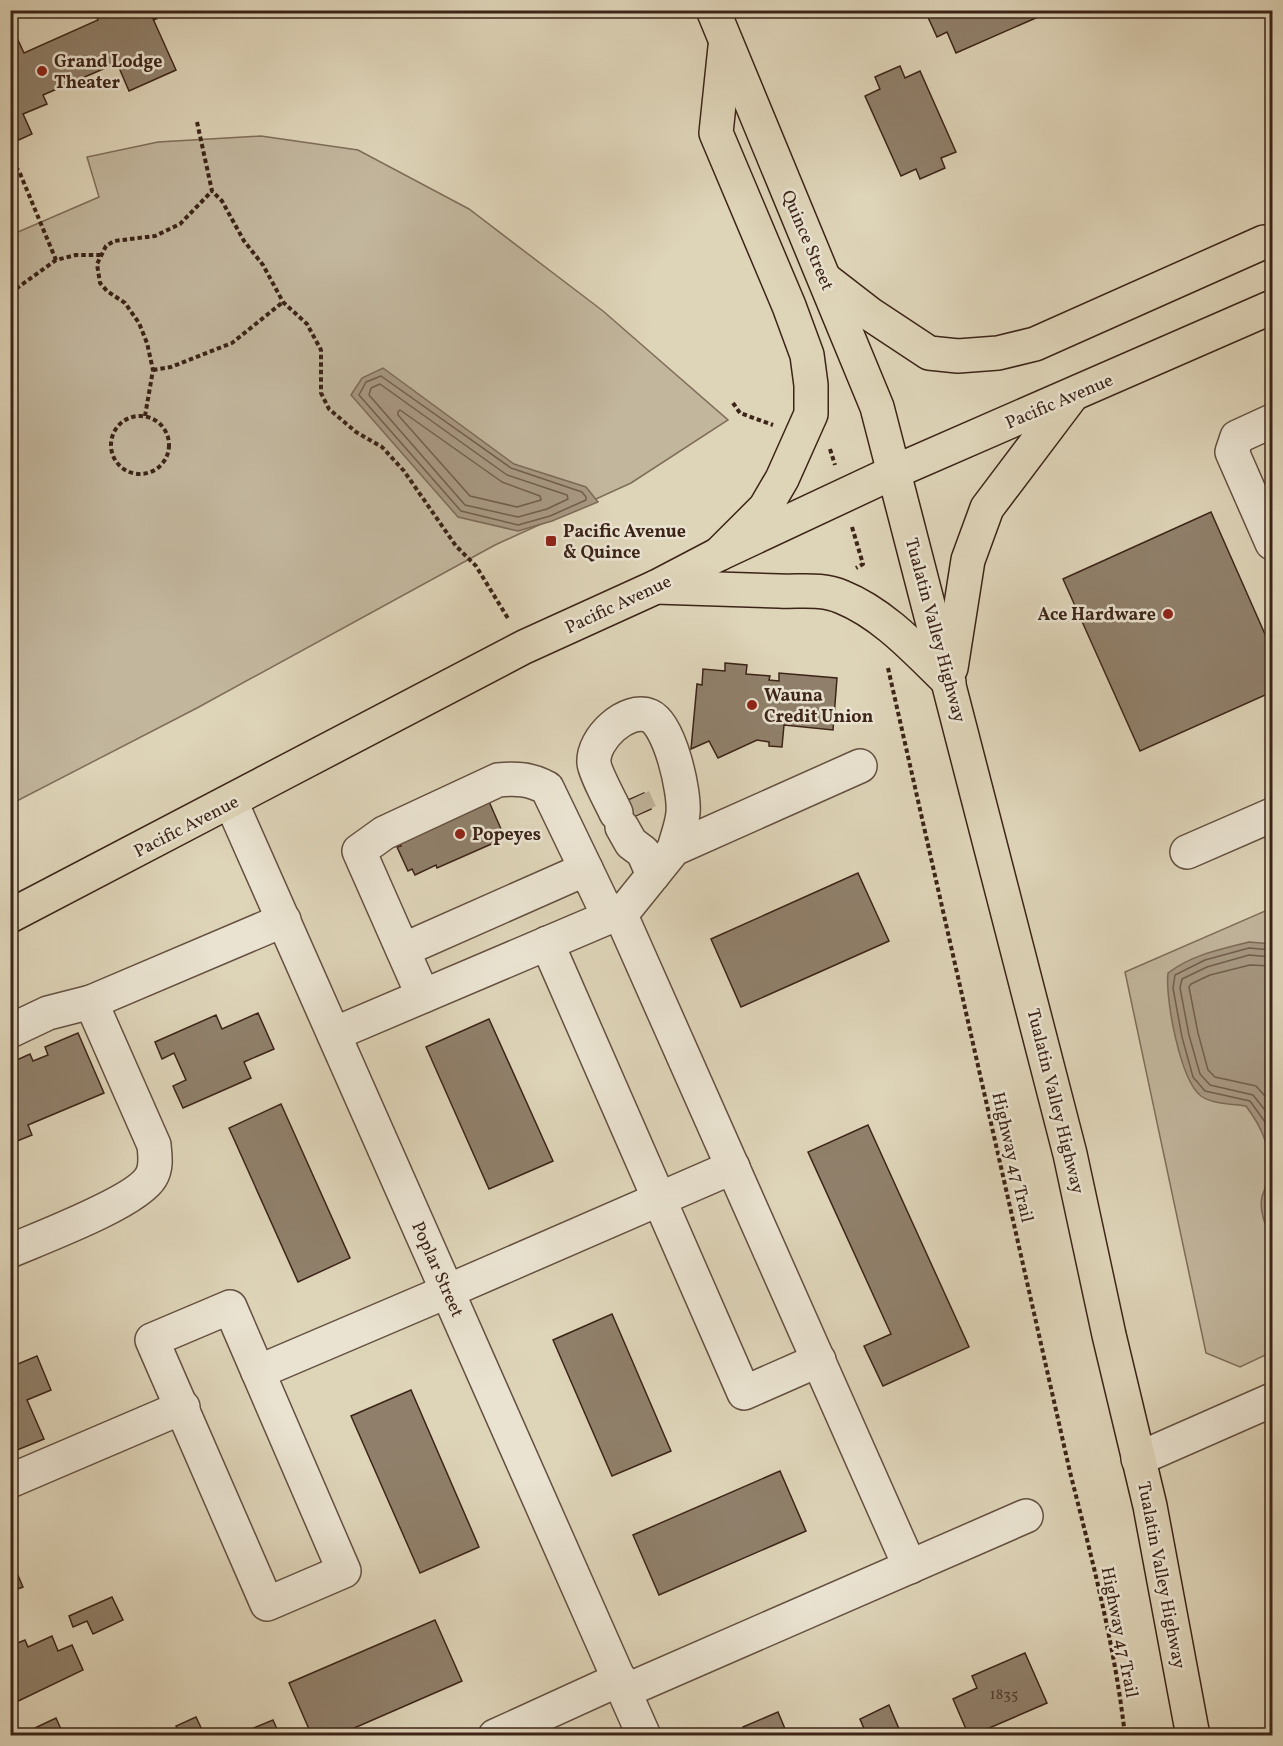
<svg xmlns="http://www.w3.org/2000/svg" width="1283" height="1746" viewBox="0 0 1283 1746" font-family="Vollkorn,serif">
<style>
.green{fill:#c2b69d;stroke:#7f6d5a;stroke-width:1.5}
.water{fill:#a79882;stroke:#7c6a58;stroke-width:1.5}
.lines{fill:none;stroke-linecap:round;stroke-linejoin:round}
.shore{stroke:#725e4d;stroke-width:1.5}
.building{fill:#90806b;stroke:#3c2418;stroke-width:1.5}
.minor-tunnel{stroke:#beb198;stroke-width:33;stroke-dasharray:33 16;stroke-linecap:butt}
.minor-casing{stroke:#645040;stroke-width:36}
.major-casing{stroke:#3c2418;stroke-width:36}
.highway-casing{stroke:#3c2418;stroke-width:36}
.path{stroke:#3c2418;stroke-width:4;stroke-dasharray:4.5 3;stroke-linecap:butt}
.minor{stroke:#eae3d1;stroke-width:33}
.major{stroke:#ded4b8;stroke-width:33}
.highway{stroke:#ded4b8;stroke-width:33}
.poi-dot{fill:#8f2418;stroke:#eae3d1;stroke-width:2}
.labels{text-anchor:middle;stroke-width:5;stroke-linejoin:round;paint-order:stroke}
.number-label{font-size:15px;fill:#513b2d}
.poi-label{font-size:18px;font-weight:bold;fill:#3c2418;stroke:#eae3d1;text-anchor:start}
.street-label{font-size:18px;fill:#3c2418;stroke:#eae3d1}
</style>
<rect width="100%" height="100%" fill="#ded4b8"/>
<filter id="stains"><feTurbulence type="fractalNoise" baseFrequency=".00333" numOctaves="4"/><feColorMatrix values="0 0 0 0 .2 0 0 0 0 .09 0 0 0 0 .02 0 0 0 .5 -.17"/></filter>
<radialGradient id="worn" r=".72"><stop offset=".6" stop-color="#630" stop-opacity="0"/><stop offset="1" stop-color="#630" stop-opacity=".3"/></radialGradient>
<g class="green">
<path d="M261 136 358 150 469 209 603 311 728 420 631 483 495 545 197 708 11 804V235L99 197 87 157 158 142Z"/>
<path d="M1272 908V1352L1240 1367 1206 1353 1125 972Z"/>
</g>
<g class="water">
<path d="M383 368 514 464 586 487 598 502 552 521 518 531 458 517 351 395 362 378Z"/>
<path d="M1249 942 1272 944V1236C1265 1227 1259 1210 1262 1197 1264 1190 1268 1182 1268 1175 1270 1145 1263 1129 1246 1106 1232 1104 1212 1104 1201 1096 1180 1080 1165 998 1168 973 1192 955 1220 949 1249 942Z"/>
</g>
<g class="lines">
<g class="shore">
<path d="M381 376 511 468 582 492 586 497V500L550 516 518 525 461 511 359 395 366 382Z"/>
<path d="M380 384 507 475 567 495 568 499 547 509 518 517 465 505 369 395 371 388Z"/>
<path d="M400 410 502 482 540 496 541 500 517 507 470 496 398 415V412Z"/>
<path d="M1272 950 1249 948 1205 960 1175 975 1173 988 1182 1037 1193 1077 1205 1091 1250 1101 1265 1122 1272 1147"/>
<path d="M1272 957 1249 955 1207 967 1182 979 1180 988 1189 1035 1200 1074 1210 1085 1253 1095 1272 1119"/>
<path d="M1272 966 1250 965 1210 975 1191 984 1189 987 1198 1033 1208 1070 1215 1077 1256 1086 1272 1104"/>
</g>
</g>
<g class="building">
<path d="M93 10H149L176 70 129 91 117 63 43 95 47 104 23 114 32 134 10 144V41L17 38 24 53 98 20Z"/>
<path d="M937 10H1035L1038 17 956 53 947 32 937 37 927 15Z"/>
<path d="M900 66 905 78 920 71 956 152 941 158 945 168 920 179 916 169 901 176 865 96 880 89 875 77Z"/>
<path d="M1211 512 1272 650V692L1140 751 1063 579Z"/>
<path d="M725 663 747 665 746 674 770 676 769 680 779 681V673L837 678 833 730 784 725 782 747 769 746V742L757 740 718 758 709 741 691 749 697 684 702 685 703 669 725 671Z"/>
<path d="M644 793 651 809 633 817 626 801Z"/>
<path d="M487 797 505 838 437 868 436 865 415 875 412 869 408 871 397 847 401 846 398 839Z"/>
<path d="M858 873 889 941 741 1007 711 939Z"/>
<path d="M258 1013 274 1049 244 1062 251 1078 183 1108 173 1086 186 1080 174 1053 162 1059 155 1042 216 1015 222 1029Z"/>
<path d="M489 1019 553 1161 489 1189 426 1047Z"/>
<path d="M78 1033 104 1093 28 1125 32 1135 10 1144V1063L30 1054 33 1061 48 1055 45 1047Z"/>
<path d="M281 1104 350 1258 298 1282 229 1128Z"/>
<path d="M868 1125 969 1347 883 1386 864 1346 891 1334 808 1152Z"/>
<path d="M612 1314 671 1451 612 1476 553 1340Z"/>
<path d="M10 1346 18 1364 37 1356 51 1390 27 1400 44 1439 10 1453Z"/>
<path d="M411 1390 479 1547 420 1573 351 1416Z"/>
<path d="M780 1471 806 1531 659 1595 633 1535Z"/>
<path d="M10 1557 23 1587 10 1592Z"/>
<path d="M112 1597 123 1620 93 1634 87 1621 73 1627 69 1616Z"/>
<path d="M435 1620 462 1681 336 1736H312L289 1683Z"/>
<path d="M52 1636 58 1651 72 1645 83 1670 10 1705V1646L25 1640 28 1647Z"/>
<path d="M1025 1653 1047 1703 987 1729 990 1736H969L953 1699 977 1688 972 1676Z"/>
<path d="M889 1705 902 1736H867L860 1719Z"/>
<path d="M778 1712 788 1736H747L743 1727Z"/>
<path d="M196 1717 203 1732 196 1736H181L176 1726Z"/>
<path d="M56 1718 64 1736H18Z"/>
<path d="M273 1720 280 1736H251L249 1730Z"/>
</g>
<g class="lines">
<path class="minor-tunnel" d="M634 798 641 813"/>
<defs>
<g id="minor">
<path d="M1272 421 1237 437 1232 452 1272 543"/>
<path d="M231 802 644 1736"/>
<path d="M616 813C611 802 595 773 594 763 592 739 627 706 650 716 670 725 685 792 683 813 682 825 677 837 674 849"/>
<path d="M622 827 631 843 643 852 653 875"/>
<path d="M1187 852 1272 815"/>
<path d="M619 911 910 1567"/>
<path d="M547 943 744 1393 819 1360"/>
<path d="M403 950 586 869 609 917"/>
<path d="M423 996 359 851 384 833 498 780C517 778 530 779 547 788L586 869"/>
<path d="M10 1031 48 1013 91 1002"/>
<path d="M334 1034 609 917 628 906 674 849 860 766"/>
<path d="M10 1251C40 1238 137 1202 151 1177 157 1167 155 1156 154 1145L91 1002 284 920"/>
<path d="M230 1307 344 1571 267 1604 152 1340Z"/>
<path d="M258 1372 448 1291 733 1167"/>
<path d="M1138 1459 1272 1400"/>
<path d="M10 1481 183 1407"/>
<path d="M625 1691 1026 1516"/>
<path d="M495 1736 620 1679"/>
</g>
<path id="major" d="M10 916 524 647 656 587 719 554 894 472"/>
<g id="highway">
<path d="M713 10 877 407 1070 1154 1109 1335 1150 1506 1193 1736"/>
<path d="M826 280 870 314 929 353 958 356 998 353 1035 344 1264 242H1272"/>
<path d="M894 472 1272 307"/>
<path d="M719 554 765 508 782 479 811 414V385L807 355 789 306 716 133 725 47"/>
<path d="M656 587C697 588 738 590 779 591 800 592 822 588 842 597 884 614 917 651 949 682"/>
<path d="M951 668 968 560 987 508 1070 398"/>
</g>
</defs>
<use href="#minor" class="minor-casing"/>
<use href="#major" class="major-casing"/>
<use href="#highway" class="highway-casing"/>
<g class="path">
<path d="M153 19 172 10"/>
<path d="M197 122 212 191 222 201 244 241 263 265 283 302 307 324 321 350V393L329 409 356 432 382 447 404 471 456 546 476 566 509 620"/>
<path d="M10 162 19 171 56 260"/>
<path d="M10 293 56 260 76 255H100"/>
<path d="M153 370 171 367 232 343 283 302"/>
<path d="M733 403 740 413 773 425"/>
<circle cx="140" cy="445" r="29"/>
<path d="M145 416 153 370 147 343 139 323 125 303 107 291 100 283 97 264 106 246 114 241 155 236 180 224 212 191"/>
<path d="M830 449 835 465"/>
<path d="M852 527 863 564 856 568"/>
<path d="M888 668 1070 1472C1092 1559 1115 1646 1125 1736"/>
</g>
<use href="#minor" class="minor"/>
<use href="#major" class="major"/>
<use href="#highway" class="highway"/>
</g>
<g class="poi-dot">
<circle cx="42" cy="71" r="6"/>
<rect x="545" y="535" width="12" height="12" rx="3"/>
<circle cx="1168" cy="614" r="6"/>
<circle cx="752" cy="705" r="6"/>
<circle cx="460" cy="834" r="6"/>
</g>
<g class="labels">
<g class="number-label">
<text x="1004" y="1699">1835</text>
</g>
<g class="poi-label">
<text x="54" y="67">Grand Lodge<tspan x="54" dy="21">Theater</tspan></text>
<text x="563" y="537">Pacific Avenue<tspan x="563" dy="21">&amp; Quince</tspan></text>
<text x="1156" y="620" text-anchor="end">Ace Hardware</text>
<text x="764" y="701">Wauna<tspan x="764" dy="21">Credit Union</tspan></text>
<text x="472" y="840">Popeyes</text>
</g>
<g class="street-label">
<text transform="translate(808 240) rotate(67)" y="6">Quince Street</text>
<text transform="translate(1059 401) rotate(-23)" y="6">Pacific Avenue</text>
<text transform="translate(618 604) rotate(-25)" y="6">Pacific Avenue</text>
<text transform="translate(936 630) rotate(75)" y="6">Tualatin Valley Highway</text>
<text transform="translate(186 826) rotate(-27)" y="6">Pacific Avenue</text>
<text transform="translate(1056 1101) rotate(76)" y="6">Tualatin Valley Highway</text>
<text transform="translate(1013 1157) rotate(77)" y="6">Highway 47 Trail</text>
<text transform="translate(438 1269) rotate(66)" y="6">Poplar Street</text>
<text transform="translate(1162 1575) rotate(79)" y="6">Tualatin Valley Highway</text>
<text transform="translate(1120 1632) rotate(79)" y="6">Highway 47 Trail</text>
</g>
</g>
<rect width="1283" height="1746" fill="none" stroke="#ded4b8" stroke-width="36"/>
<rect x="12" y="12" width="1259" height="1722" fill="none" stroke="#3c2418" stroke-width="3"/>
<rect x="18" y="18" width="1247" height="1710" fill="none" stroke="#3c2418" stroke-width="1.5"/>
<rect width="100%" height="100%" filter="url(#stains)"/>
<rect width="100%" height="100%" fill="url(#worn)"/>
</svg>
